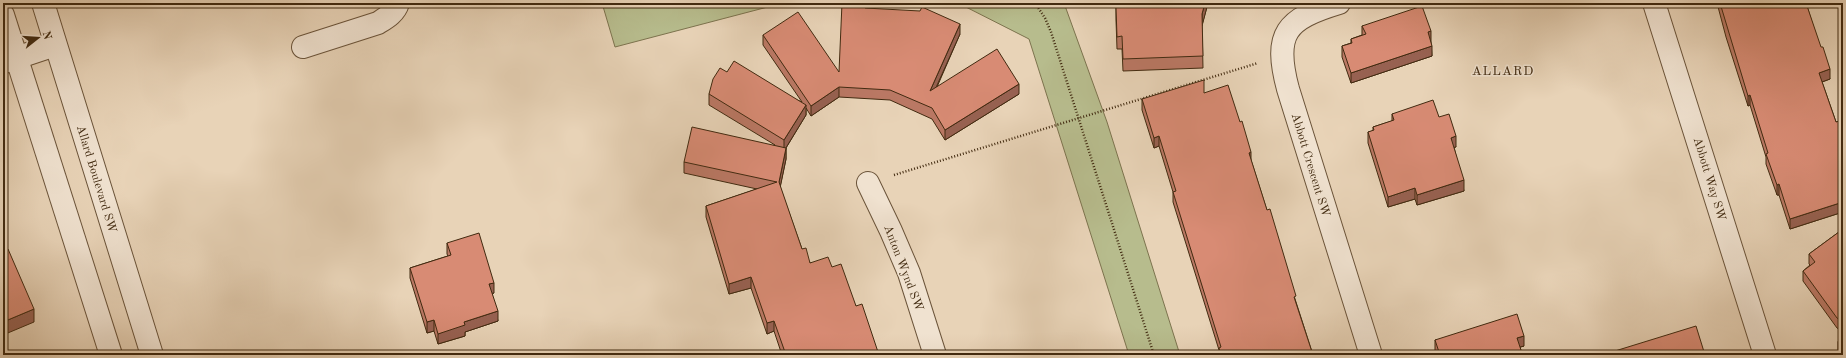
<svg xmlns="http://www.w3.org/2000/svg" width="1846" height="358" viewBox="0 0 1846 358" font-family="'Old Standard TT',serif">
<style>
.green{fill:#b7bc8d;stroke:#7c734e}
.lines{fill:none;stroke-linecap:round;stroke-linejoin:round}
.minor-casing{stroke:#6b543a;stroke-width:24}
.path{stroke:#412a10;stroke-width:2.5;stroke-dasharray:1 2;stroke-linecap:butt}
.minor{stroke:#f0e2d0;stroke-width:22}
.wall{fill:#ba7864;stroke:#412a10}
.shaded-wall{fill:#976151;stroke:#412a10}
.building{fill:#d88b74;stroke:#412a10}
.labels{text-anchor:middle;stroke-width:3;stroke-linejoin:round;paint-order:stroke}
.street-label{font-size:12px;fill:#412a10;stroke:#f0e2d0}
.neighbourhood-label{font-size:13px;letter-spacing:1px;fill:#412a10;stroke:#f0e2d0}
</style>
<rect width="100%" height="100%" fill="#e8d3b7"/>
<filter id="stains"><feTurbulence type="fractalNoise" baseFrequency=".005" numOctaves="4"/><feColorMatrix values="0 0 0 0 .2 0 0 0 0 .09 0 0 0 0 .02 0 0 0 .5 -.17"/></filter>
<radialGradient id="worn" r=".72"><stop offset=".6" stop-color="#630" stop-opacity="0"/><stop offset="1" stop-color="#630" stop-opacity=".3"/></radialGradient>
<g class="green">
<path d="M602 3H783L615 47Z"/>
<path d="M958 3H1064L1107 122 1180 355H1129L1029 39Z"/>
</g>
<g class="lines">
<defs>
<g id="minor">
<path d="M43 3 152 355"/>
<path d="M1339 3C1286 19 1273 33 1288 89L1371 355"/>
<path d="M1654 3 1765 355"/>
<path d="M3 15 111 355"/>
<path d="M303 47 378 23C386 18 395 13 398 3"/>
<path d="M4 62 55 45"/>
<path d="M868 183 891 231 909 273 935 355"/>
</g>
</defs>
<use href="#minor" class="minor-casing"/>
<g class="path">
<path d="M1035 3 1045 18 1051 32 1154 355"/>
<path d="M894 175 1258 63"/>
</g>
<use href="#minor" class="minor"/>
</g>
<g class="wall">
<path d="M1117 3H1208L1202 25 1203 68 1123 71 1122 49H1117L1116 20V8Z"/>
<path d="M1717 3H1806L1830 79 1822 82 1836 122 1843 120V212L1790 229 1779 195H1777L1766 164V157L1750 105 1748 106 1726 37Z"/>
<path d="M866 8 960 34 937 87 1019 94 945 140 932 119 890 100 839 97 811 116 806 108V115L786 148V159L780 187 802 249 810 263 832 267 856 306 879 355H782L774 331 767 334 751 288 729 294 706 217V206L757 189 684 173V162L775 145 709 105V94L727 72 802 102 763 45V35L839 72Z"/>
<path d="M1362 26 1431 42 1432 56 1351 83 1342 57V46L1351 43V39L1362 35Z"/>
<path d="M1204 93 1251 160 1296 302 1313 355H1219V350L1173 202V192L1159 146 1154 148 1142 110V99Z"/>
<path d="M1392 114 1439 117 1456 147H1454L1464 191 1417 205 1415 199 1388 207 1368 143V132L1373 131V127L1392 121Z"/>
<path d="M1843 229V332L1837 328 1803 281V271L1810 265 1809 264V254Z"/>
<path d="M447 243 494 293 492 294 498 321 465 332V336L438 344 434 331 427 333 410 278V268L448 256 447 254Z"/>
<path d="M1843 334V355H1842L1838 352V342Z"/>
<path d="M1435 340 1524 346 1520 347 1522 355H1437L1435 350Z"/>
</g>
<g class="shaded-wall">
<path d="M1205 3H1208L1202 26V14Z"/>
<path d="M960 24V34L930 101V91Z"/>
<path d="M1431 31V42L1428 43V32Z"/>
<path d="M1432 46V56L1351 83V73Z"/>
<path d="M1830 69V79L1819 83V73Z"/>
<path d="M1019 84V94L945 140V130Z"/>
<path d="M839 87V97L811 116V106Z"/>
<path d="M1750 95V105L1748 106V96Z"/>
<path d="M806 105V115L784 151V140Z"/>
<path d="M1159 136V146L1154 148V138Z"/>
<path d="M1456 136V147L1451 148V138Z"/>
<path d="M786 148V159L779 193V182Z"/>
<path d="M1251 152V163L1249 153Z"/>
<path d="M1464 180V191L1417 205V195Z"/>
<path d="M1779 184V195H1777V185Z"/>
<path d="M1415 188V199L1388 207V197Z"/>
<path d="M1843 202V212L1790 229V219Z"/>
<path d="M751 277V288L729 294V284Z"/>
<path d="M494 283V293L489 294V284Z"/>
<path d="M34 309V322L3 335V322Z"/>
<path d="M498 311V321L465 332V336L438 344V334L464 322Z"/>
<path d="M434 320V331L427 333V322Z"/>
<path d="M774 321V331L767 334V323Z"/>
<path d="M1524 336V346L1517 348V338Z"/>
<path d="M1522 353V355H1514Z"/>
</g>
<g class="building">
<path d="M842 3H865V8L920 11 922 7 960 24 930 91 997 49 1019 84 945 130 932 108 890 90 839 87 811 106 763 35 798 12 839 72Z"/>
<path d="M1117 3H1205L1202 14 1203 56 1123 59 1122 36 1117 37 1116 8Z"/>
<path d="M1720 3H1806L1821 47H1823L1830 69 1819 73 1836 122 1843 120V202L1790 219 1779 184 1777 185 1766 154 1768 153 1750 95 1748 96Z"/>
<path d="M1422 6 1431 31 1428 32 1432 46 1351 73 1342 46 1352 43 1351 39 1366 34 1362 26Z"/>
<path d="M734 61 806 105 784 140 709 94 713 79 720 68 727 72Z"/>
<path d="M1204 80V93L1228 85 1240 122 1242 121 1251 152 1249 153 1267 210 1270 209 1296 296 1294 297 1313 355H1221L1219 348 1221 347 1173 192 1176 191 1159 136 1154 138 1142 99Z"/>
<path d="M1433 100 1439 117 1449 114 1456 136 1451 138 1464 180 1417 195 1415 188 1388 197 1368 132 1374 130 1373 127 1394 120 1392 114Z"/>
<path d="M692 127 786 148 779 182 802 249 806 248 810 263 828 257 832 267 841 264 856 306 862 304 879 355H786L774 321 767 323 751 277 729 284 706 206 777 182 684 162Z"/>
<path d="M1843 229V322L1837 318 1803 271 1815 262 1809 254Z"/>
<path d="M479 233 494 283 489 284 498 311 464 322 465 325 438 334 434 320 427 322 410 268 451 255 447 243Z"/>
<path d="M8 249 34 309 3 322V251Z"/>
<path d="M1517 314 1524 336 1517 338 1522 353 1514 355H1440L1435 340Z"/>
<path d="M1696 326 1705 355H1602Z"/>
<path d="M1843 334V346L1838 342Z"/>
<path d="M3 350 19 355H3Z"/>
</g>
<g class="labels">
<g class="street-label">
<text transform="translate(1311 165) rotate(73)" y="4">Abbott Crescent SW</text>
<text transform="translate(97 179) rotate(73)" y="4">Allard Boulevard SW</text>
<text transform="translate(1710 179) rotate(73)" y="4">Abbott Way SW</text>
<text transform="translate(904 268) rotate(69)" y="4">Anton Wynd SW</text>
</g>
<g class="neighbourhood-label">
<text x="1503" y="75">ALLARD</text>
</g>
</g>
<rect width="1846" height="358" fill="none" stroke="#e8d3b7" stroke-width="16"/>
<rect x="4" y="4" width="1838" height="350" fill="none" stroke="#412a10" stroke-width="2"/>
<rect x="8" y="8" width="1830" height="342" fill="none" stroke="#412a10"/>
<g transform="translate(38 38) rotate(73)" stroke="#f0e2d0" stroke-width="3" paint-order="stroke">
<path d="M0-3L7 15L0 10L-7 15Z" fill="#412a10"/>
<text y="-6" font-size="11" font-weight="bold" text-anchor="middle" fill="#412a10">N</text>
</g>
<rect width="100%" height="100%" filter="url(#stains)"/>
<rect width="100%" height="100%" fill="url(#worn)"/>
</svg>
